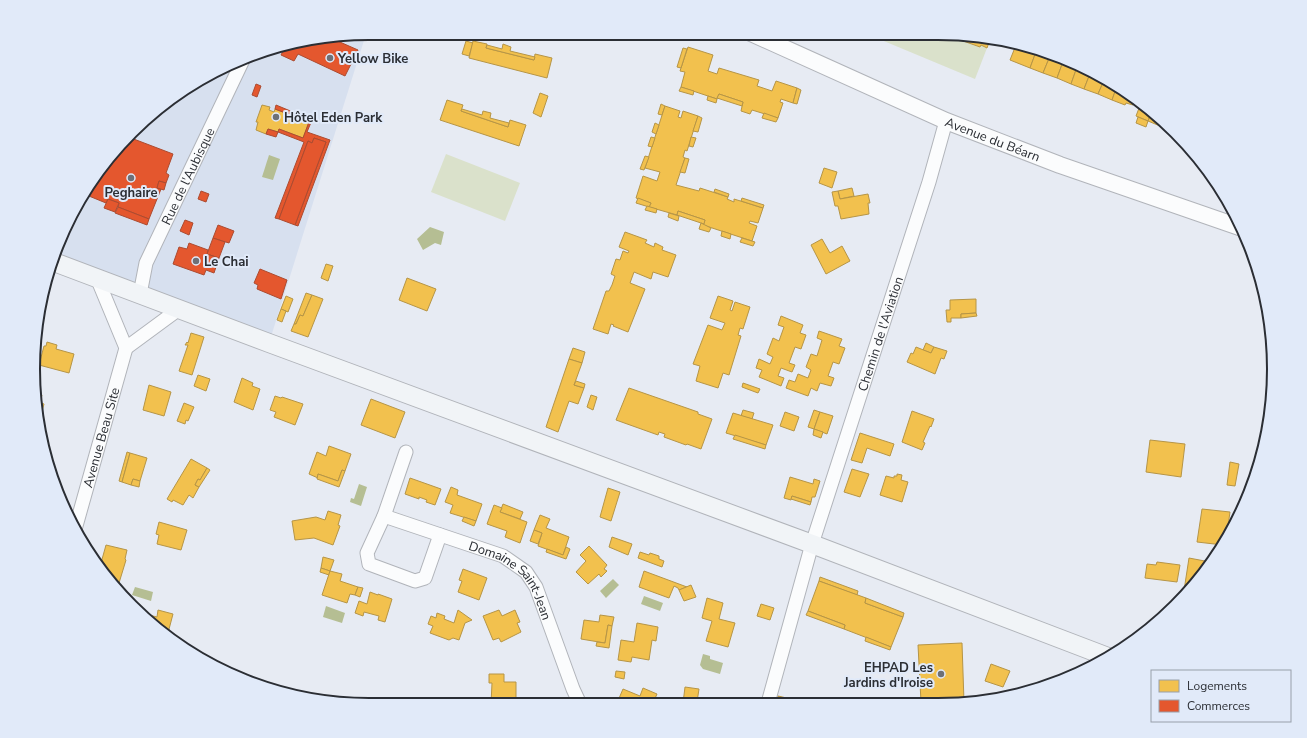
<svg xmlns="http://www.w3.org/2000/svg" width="1307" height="738" viewBox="0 0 1307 738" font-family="'Nunito Sans',sans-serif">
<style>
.built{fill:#d7e0ef}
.green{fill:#dae1cb}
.water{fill:#b5be93}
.homes{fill:#f2c14e;stroke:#b69546}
.shops{fill:#e4572e;stroke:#ac4b30}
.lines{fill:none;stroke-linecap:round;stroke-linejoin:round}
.minor-casing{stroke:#b1b4ba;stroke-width:15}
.tertiary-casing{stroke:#b1b4ba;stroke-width:18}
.secondary-casing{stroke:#b1b4ba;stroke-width:20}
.minor{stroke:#fbfcfd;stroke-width:13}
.tertiary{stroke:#fbfcfd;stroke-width:16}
.secondary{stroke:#f1f4f7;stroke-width:18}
.poi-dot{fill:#6d7077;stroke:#e1eaf9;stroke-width:1.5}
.labels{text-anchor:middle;stroke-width:4;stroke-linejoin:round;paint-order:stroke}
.poi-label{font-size:13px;font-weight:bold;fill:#2b2e34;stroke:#e1eaf9;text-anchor:start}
.street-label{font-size:13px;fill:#2b2e34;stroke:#e1eaf9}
.rim{fill:none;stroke:#2b2e34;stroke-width:2}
</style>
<rect width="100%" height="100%" fill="#e7ebf3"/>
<path class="built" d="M366 34 269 343 54 262 90 182 165 102 261 51Z"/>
<g class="green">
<path d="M867 34H945L979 47 981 45 987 48 975 79Z"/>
<path d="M446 154 520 183 505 221 431 192Z"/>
</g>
<g class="water">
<path d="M269 155 280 159 273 180 262 177Z"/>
<path d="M430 227 444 232 441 245 435 243 423 250 417 239Z"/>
<path d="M359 484 367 487 361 506 350 502 351 498 354 499Z"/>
<path d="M613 579 619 585 606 598 600 591Z"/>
<path d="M135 587 153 592 151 601 132 595Z"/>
<path d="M644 596 663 603 660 611 641 604Z"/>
<path d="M326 606 345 613 342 623 323 617Z"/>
<path d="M703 654 710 656V659L723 663 720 674 703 669 700 665Z"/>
</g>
<g class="homes">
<path d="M954 34H960L968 35 966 42 952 37Z"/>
<path d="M968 35 990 40 987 48 981 45 980 47 966 42Z"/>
<path d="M466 41 473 43 469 56 462 54Z"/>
<path d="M473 41 487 44 486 48 534 60 535 54 552 58 547 78 469 58Z"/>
<path d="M503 44 511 47 510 51 535 57 534 60 486 48 487 45 502 49Z"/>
<path d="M1016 45 1037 49 1030 68 1010 60Z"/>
<path d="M688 47 713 55 708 71 717 74 719 68 759 80 757 86 772 91 776 81 797 88 793 103 781 99 780 102 783 103 778 118 752 110 750 114 741 111 743 102 719 94 717 99 681 87 685 72 680 71Z"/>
<path d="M683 48 687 49 681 68 677 67Z"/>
<path d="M1037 49 1044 50 1043 54 1050 56 1043 73 1030 68Z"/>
<path d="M1050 56 1057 59 1058 56 1064 59 1057 78 1043 73Z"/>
<path d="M1064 59 1071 62 1070 64 1077 67 1071 84 1057 78Z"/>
<path d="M1077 67 1091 71 1084 89 1071 84Z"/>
<path d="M1091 71 1105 78 1098 94 1084 89Z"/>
<path d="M1105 78 1117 86 1112 100 1098 94Z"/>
<path d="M1117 86 1135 99 1133 105 1126 103 1125 105 1112 100Z"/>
<path d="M681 87 694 91 693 95 679 91Z"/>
<path d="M797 88 801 90 797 104 793 103Z"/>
<path d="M540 93 548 96 541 117 533 113Z"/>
<path d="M719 94 743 102 742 106 717 98Z"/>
<path d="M708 96 717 99 716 103 707 100Z"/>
<path d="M447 100 463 105 461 111 508 127 510 120 526 125 519 146 440 120Z"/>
<path d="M1141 103 1152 111 1148 121 1136 116Z"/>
<path d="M661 104 665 106 662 115 658 114Z"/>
<path d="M262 105 270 107 269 110 274 112 275 109 309 122 303 138 279 129 278 132 268 129 266 134 256 130 258 122H256Z"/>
<path d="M665 106 680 111 678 117 681 118 683 111 698 116 687 151 685 150 683 157 685 158 676 185 699 191 700 188 728 197 727 199 734 202V199L763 208 758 223 750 221 749 223 757 226 752 241 703 225 705 220 678 211 677 215 649 207 651 203 636 198 643 176 657 181 660 172 645 168Z"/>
<path d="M462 109 482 115 483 111 491 113 490 118 509 123 508 127 461 111Z"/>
<path d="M1152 111 1163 120 1160 126 1148 121Z"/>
<path d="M764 113 778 118 776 122 762 118Z"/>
<path d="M698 116 702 118 698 132 693 131Z"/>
<path d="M1138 117 1148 121 1146 127 1136 123Z"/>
<path d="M1163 120 1172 130 1160 126Z"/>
<path d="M655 123 659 125 656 134 652 132Z"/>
<path d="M651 137 655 138 652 147 648 146Z"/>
<path d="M691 137 696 138 693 147 689 146Z"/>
<path d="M645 156 649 157 644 170 640 169Z"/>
<path d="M685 158 689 159 685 173 680 172Z"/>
<path d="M824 168 837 172 832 188 819 183Z"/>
<path d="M852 188 854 196 840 199 838 191Z"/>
<path d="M715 189 729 194 728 197 714 192Z"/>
<path d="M838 191 840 199 868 194 870 203H868L869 214 841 219 838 206H835L832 192Z"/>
<path d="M638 198 651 203 649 207 636 203Z"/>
<path d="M742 198 764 205 763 208 741 201Z"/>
<path d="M647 206 657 209 656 213 645 210Z"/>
<path d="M678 211 705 220 704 224 677 215Z"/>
<path d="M669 213 679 216 678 221 668 217Z"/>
<path d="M701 223 711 228 709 232 699 229Z"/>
<path d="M722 231 731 234 730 239 721 236Z"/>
<path d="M625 232 647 240 645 243 654 247 655 243 663 247 662 250 676 255 668 277 653 272 651 279 634 272 630 283 645 289 628 332 613 326 614 325 611 324 608 334 593 329 606 291H609L612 285 615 276 611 274 616 259 620 260 623 251 628 253 629 251 619 247Z"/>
<path d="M742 238 755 242 753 246 740 242Z"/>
<path d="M822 239 830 253 842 246 850 261 826 274 811 245Z"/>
<path d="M326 264 333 266 328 281 321 278Z"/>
<path d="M407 278 436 289 427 311 399 300Z"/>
<path d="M306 293 312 295 303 316 300 315 296 324H294Z"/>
<path d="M312 295 323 299 308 337 291 331 294 324H296L300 315 303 316Z"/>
<path d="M286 296 293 299 288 312 281 309Z"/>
<path d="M718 296 733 301 730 310 732 311 735 302 750 307 743 329 740 328 738 335 741 336 729 375 723 373 718 388 696 381 700 366 693 364 708 325 722 330 725 323 710 318Z"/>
<path d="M976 299V313L961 314V318H951V322H947L946 310H950V300Z"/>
<path d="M281 309 286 311 282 322 277 320Z"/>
<path d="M976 313 977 316 961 318V314Z"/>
<path d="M781 316 803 325 800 333 806 335 801 349 795 347 789 363 795 365 792 372 781 368 778 376 784 378 781 386 759 377 762 370 756 368 759 359 770 364 773 357 767 354 773 338 779 341 784 327 778 325Z"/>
<path d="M819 331 842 339 839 346 845 348 839 364 833 362 828 376 834 378 831 386 820 383 817 391 811 388 808 396 786 388 789 380 795 382 798 374 808 378 811 370 806 367 811 354 817 356 822 340 817 338Z"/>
<path d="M191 333 204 337 192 375 179 371 188 345H185L187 342 188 343Z"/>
<path d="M47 342 57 345 56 349 74 354 69 373 39 365 44 346H46Z"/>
<path d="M926 343 934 347 931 353 923 350Z"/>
<path d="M916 347 931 353 934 347 947 351 944 359 941 358 935 374 907 362 911 353 913 354Z"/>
<path d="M573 348 585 352 582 363 569 359Z"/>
<path d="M569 359 582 363 574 385 584 388 578 404 569 401 558 432 546 427Z"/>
<path d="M198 375 210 379 206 391 194 386Z"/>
<path d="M242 378 253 383 252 386 260 389 253 410 234 402Z"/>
<path d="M576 381 585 384 584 388 574 385Z"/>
<path d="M743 383 760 389 758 393 742 387Z"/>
<path d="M149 385 171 392 164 416 143 410Z"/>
<path d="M629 388 698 412V414L712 419 701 449 687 444 686 445 664 437 665 434 659 432 658 435 616 420Z"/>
<path d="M34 392 42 395 40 402H39L37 407Z"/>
<path d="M591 395 597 397 593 410 587 407Z"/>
<path d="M275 396 281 398 282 397 303 404 295 425 274 417 276 412 270 410Z"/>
<path d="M371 399 405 412 395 438 361 425Z"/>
<path d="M39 402 44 404 40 418 37 407Z"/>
<path d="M184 403 194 407 188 421 186 420 185 424 177 421Z"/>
<path d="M743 410 754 413 752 419 741 416Z"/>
<path d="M814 410 820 412 814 429 808 427Z"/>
<path d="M912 411 934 419 931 427 930 426 923 442 925 443 922 450 902 442Z"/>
<path d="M785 412 799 417 794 431 780 426Z"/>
<path d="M820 412 833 416 827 434 814 429Z"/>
<path d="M733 413 773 425 766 445 726 433Z"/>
<path d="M814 429 823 432 821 438 813 435Z"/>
<path d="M860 433 894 444 890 456 867 448 862 463 851 460Z"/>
<path d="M735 435 766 445 765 449 733 439Z"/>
<path d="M1150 440 1185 444 1181 477 1146 472Z"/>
<path d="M329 446 351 454 345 471 342 470 338 481 318 474V478L309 474 317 452 326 456Z"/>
<path d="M127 452 130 453 122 482 119 481Z"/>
<path d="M130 453 147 458 140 481 133 479 131 485 122 482Z"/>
<path d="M191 459 207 468 200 480 198 479 195 485 199 487 193 498 189 495 183 505 173 500 172 502 167 499Z"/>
<path d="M1230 462 1239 464 1235 486 1227 485Z"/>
<path d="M207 468 210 470 199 487 195 485 198 479 200 480Z"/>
<path d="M852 469 869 474 860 497 844 492Z"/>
<path d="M342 470 345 471 339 487 317 479 318 474 338 481Z"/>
<path d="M897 474 902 475 901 480 908 482 902 502 880 495 886 476 894 478V476H897Z"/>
<path d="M790 477 813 484 814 479 820 481 815 497H812L811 502 792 496 791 500 784 498Z"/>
<path d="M410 478 441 489 435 505 426 502 427 500 419 497V499L405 494Z"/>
<path d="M133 479 140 481 139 487 131 485Z"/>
<path d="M451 487 458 490 457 495 482 504 476 521 450 513 453 505 445 502Z"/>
<path d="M608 488 620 492 611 521 600 517Z"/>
<path d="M792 496 811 502 810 505 791 499Z"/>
<path d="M503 504 523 512 520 519 500 512Z"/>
<path d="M494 505 502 508 500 512 527 522 520 543 505 537 507 531 487 524Z"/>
<path d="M1202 509 1230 512 1226 540 1223 545 1197 542Z"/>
<path d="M328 511 341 515 338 525 340 526 333 545 314 538 295 540 292 521 316 517 325 520Z"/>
<path d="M540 515 550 519 546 528 569 537 563 555 538 546 542 533 534 530Z"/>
<path d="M464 517 476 521 474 526 462 521Z"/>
<path d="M159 522 187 530 181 550 157 544 159 535 156 534Z"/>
<path d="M534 530 542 533 538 544 530 541Z"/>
<path d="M612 537 632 544 628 555 609 547Z"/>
<path d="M106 545 127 550 125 559 126 560 119 583 110 581 102 568 104 563H101Z"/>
<path d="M589 546 607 565 604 569 607 571 601 577 599 574 588 584 576 572 586 561 580 555Z"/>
<path d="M566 547 570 549 566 559 546 552 547 549 563 555Z"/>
<path d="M640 552 649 555 650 553 659 556V559L664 561 662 567 638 558Z"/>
<path d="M323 557 334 560 330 571 321 568Z"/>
<path d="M1189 558 1210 562 1183 597Z"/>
<path d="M1157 562 1180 565 1177 582 1145 578 1147 564 1156 565Z"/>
<path d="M321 568 330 571 329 575 320 572Z"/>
<path d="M463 569 487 578 479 600 458 592 462 581 459 580Z"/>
<path d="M330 571 342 574 340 581 358 587 355 595 350 594 347 603 322 595Z"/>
<path d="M644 571 687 587 679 590 678 588 674 586 669 598 639 587Z"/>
<path d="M820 577 858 591 857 595 819 581Z"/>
<path d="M819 581 866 598 865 603 903 617 891 647 844 629 845 625 808 611Z"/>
<path d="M691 585 696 597 684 601 679 590Z"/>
<path d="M358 587 363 588 360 597 355 595Z"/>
<path d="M370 592 378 595V594L392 599 385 622 378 620 379 616 364 612 363 616 355 613 359 601 367 604Z"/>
<path d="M707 598 723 603 719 619 735 623 728 647 706 641 712 621 702 618Z"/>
<path d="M866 598 904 613 903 617 865 603Z"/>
<path d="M761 604 774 608 770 620 757 616Z"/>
<path d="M158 610 173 614 168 633 145 614 157 617Z"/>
<path d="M458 610 472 620 465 623 459 640 453 638 449 640 430 633 433 626 428 624 431 616 436 618 437 613 445 616 444 619 454 623Z"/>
<path d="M499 610 502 616 515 610 520 622 517 623 521 632 501 642 499 638 493 640 483 616Z"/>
<path d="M808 611 845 625 844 629 806 615Z"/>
<path d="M600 615 614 617 612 626 608 625 605 643 581 639 584 620 599 622Z"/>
<path d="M637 623 658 627 656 641 652 640 649 660 632 657 631 662 618 660 621 640 634 642Z"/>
<path d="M608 625 612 626 609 648 596 646 597 642 605 643Z"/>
<path d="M866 637 891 647 890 650 865 641Z"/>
<path d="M962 643 964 702H921L918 645Z"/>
<path d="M991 664 1010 671 1003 687 985 681Z"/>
<path d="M616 671 625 672 624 679 615 677Z"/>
<path d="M489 674H504V682H516V702L500 701V704H491L492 683H489Z"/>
<path d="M685 687 699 689 697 702 707 703H683Z"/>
<path d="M643 688 657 694 653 703H617L623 689 640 696Z"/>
<path d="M778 696 791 699 790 703H777Z"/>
<path d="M976 696H988V701L977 702Z"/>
</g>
<g class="shops">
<path d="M333 39 358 50 345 76 298 54 294 61 281 55 284 49 282 47Z"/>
<path d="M256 84 261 86 257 97 252 95Z"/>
<path d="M276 105 312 120 307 132 330 140 298 226 295 225 326 142 314 138 312 143 308 141 279 219 275 218 304 142 278 132 279 129 303 138 309 122 275 109Z"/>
<path d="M268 129 278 132 276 137 266 134Z"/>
<path d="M131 138 173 154 166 173 169 175 166 183 159 181 157 188 161 189 149 219 118 207 119 203 108 199 106 203 84 194 90 182Z"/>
<path d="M314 138 326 142 295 225 279 219 308 141 312 143Z"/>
<path d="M159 181 166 183 164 190 157 188Z"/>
<path d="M201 191 209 194 206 202 198 199Z"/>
<path d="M108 199 119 203 115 212 104 208Z"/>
<path d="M118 207 149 219 147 225 115 213Z"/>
<path d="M185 220 193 223 189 235 180 231Z"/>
<path d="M218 225 234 231 229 243 213 238Z"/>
<path d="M213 238 225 242 219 258 207 254Z"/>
<path d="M189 243 208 250 207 254 219 258 214 273 206 270 204 275 173 264 179 247 187 249Z"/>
<path d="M260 269 287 280 281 299 257 289 258 285 254 283Z"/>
</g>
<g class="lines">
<defs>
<g id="minor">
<path id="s1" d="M140 294 146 263 243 60"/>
<path d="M126 348 179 309"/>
<path d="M406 452 384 516 367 553 369 564 415 581 425 578 440 535"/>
<path id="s2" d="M384 516 503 556 526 572 536 587 573 689 580 704"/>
<path id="s3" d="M76 526 126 348 97 278"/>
<path id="s4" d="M768 703 812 544 929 182 946 121"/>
</g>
<g id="tertiary">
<path id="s5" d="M751 33 946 121 1060 165 1242 228"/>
</g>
<path id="secondary" d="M54 262 269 343 812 544 1108 657"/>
</defs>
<use href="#minor" class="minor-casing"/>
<use href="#tertiary" class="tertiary-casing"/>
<use href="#secondary" class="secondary-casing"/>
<use href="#minor" class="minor"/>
<use href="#tertiary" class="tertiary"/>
<use href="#secondary" class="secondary"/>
</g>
<g class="poi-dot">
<circle cx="330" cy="58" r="4"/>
<circle cx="276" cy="117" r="4"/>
<circle cx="131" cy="178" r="4"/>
<circle cx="196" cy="261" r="4"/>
<circle cx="941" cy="674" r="4"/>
</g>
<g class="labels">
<g class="poi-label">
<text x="338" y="63">Yellow Bike</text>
<text x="284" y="122">Hôtel Eden Park</text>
<text x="131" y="197" text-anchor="middle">Peghaire</text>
<text x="204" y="266">Le Chai</text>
<text x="933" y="672" text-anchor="end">EHPAD Les<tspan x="933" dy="15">Jardins d'Iroise</tspan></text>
</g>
<g class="street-label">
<text dy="5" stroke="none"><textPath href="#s5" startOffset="264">Avenue du Béarn</textPath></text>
<text dy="5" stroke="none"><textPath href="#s1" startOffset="128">Rue de l'Aubisque</textPath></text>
<text dy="5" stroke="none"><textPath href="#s4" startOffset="386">Chemin de l'Aviation</textPath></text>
<text dy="5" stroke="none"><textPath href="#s3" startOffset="92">Avenue Beau Site</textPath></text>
<text dy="5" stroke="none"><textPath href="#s2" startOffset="148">Domaine Saint-Jean</textPath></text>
</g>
</g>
<path d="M0 0H1307V738H0ZM369 40H938A329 329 0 0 1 1267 369V369A329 329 0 0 1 938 698H369A329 329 0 0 1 40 369V369A329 329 0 0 1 369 40Z" fill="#e1eaf9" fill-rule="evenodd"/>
<path class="rim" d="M369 40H938A329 329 0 0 1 1267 369V369A329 329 0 0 1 938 698H369A329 329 0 0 1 40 369V369A329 329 0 0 1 369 40Z"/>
<rect x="1151" y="670" width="140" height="52" fill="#e1eaf9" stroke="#989faa"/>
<rect x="1159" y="680" width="20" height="12" fill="#f2c14e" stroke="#989faa"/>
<text x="1187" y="690" font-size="12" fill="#2b2e34">Logements</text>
<rect x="1159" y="700" width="20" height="12" fill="#e4572e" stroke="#989faa"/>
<text x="1187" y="710" font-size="12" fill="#2b2e34">Commerces</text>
</svg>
